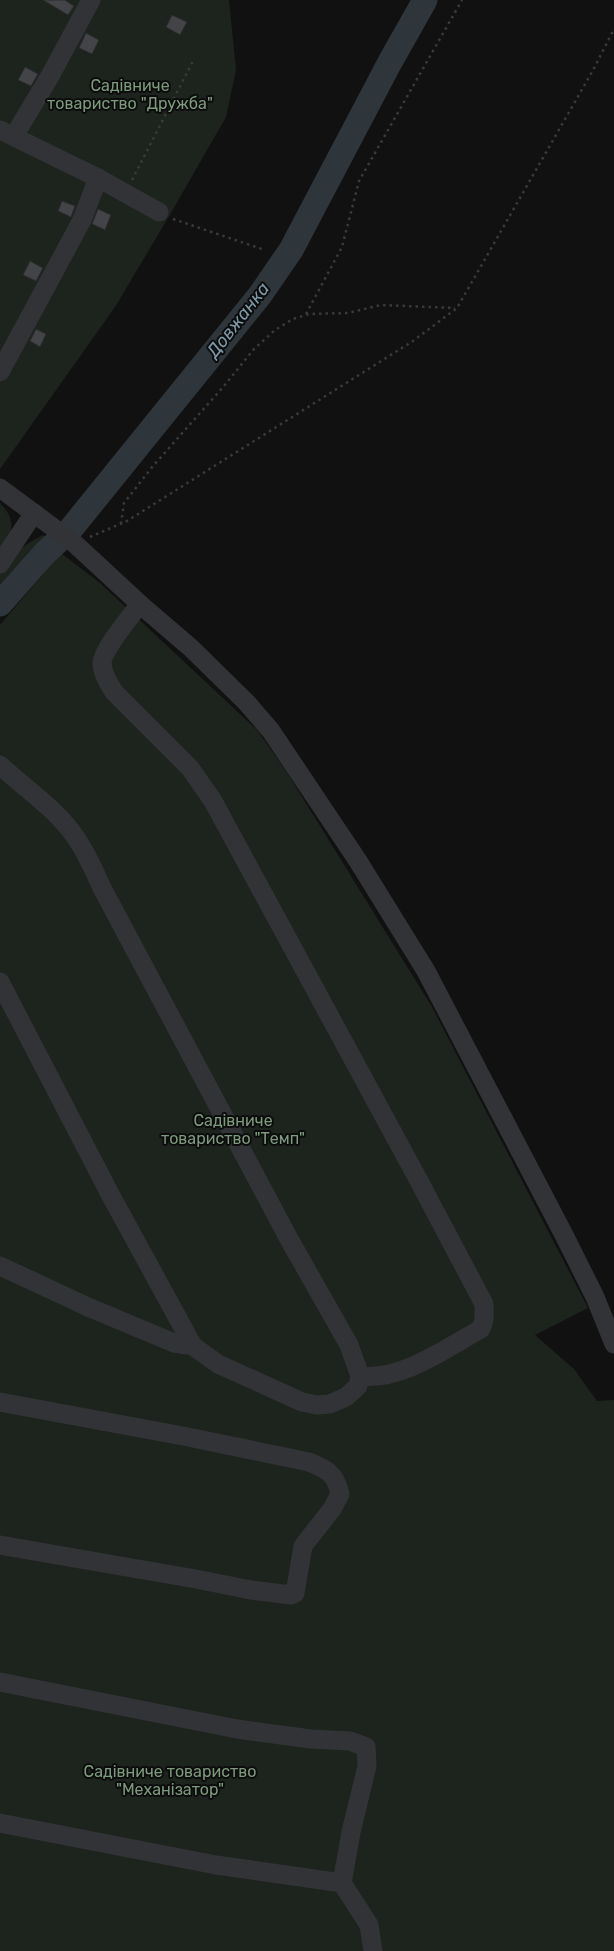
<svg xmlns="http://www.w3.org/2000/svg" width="614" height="1951" viewBox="0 0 614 1951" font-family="Rubik,sans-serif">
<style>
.green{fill:#1d241e}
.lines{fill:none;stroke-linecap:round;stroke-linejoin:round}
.river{stroke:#2e363b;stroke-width:25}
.building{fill:#434447;stroke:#2b2b2d}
.path{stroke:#383a3d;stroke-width:2.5;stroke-dasharray:2.5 4;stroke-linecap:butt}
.minor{stroke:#323336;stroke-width:19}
.labels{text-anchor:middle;stroke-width:4;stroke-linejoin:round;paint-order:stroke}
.park-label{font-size:16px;fill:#7e9a7d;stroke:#0c0c0d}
.water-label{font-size:18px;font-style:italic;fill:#7e99a8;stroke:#0c0c0d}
</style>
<rect width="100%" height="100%" fill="#111112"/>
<g class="green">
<path d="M0 0H229L236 70 226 117 168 218 115 307 0 469Z"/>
<path d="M0 503C17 521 13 533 0 551Z"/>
<path d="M43 535 55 550 50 560 37 570 0 612C0 602 0 582 0 573 5 557 29 542 43 535Z"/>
<path d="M61 553 100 583 257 730 286 771 432 1007 588 1308 535 1335 574 1369 597 1401 614 1400V1951H0V625Z"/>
</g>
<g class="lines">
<path class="river" d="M0 604 45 553 70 530 260 295 291 250 390 62 425 0"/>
</g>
<g class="building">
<path d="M43 0H65L74 6 68 15Z"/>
<path d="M172 15 187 22 180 35 166 27Z"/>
<path d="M86 33 99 40 92 54 79 48Z"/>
<path d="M25 67 38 74 31 86 18 80Z"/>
<path d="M62 201 75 206 71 217 58 211Z"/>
<path d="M98 209 111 215 105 230 92 224Z"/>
<path d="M30 261 43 268 36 281 23 275Z"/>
<path d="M36 329 46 334 40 347 30 341Z"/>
</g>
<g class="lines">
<g class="path">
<path d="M132 180 194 59"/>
<path d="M173 219 262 249"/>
<path d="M306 314 342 247 359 181 462 0"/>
<path d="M121 524 124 503 153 466 224 386 254 349 275 330 293 319 309 314 348 313 381 305 455 308"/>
<path d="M90 537 127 521 413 341 457 308 592 72 614 29"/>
</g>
<g class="minor">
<path d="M0 130 98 178 159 212"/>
<path d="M14 136 50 76 91 0"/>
<path d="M0 372 82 220 98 178"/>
<path d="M0 488 74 543 142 606 191 648 247 703 271 731 358 861 426 971 564 1235 595 1297 614 1344"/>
<path d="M0 564 34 513"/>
<path d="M140 604C131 616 103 649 102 663 102 673 109 684 114 692L190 768 213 801 419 1181 484 1304V1320L481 1329C446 1348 402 1381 360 1376"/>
<path d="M0 765C23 787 51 805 71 831 84 848 93 868 102 888L289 1239 349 1345 360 1376 358 1386 346 1397 330 1404 317 1405 302 1402 218 1364 193 1346 110 1194 0 982"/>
<path d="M0 1266 88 1307 174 1343 187 1345 191 1343"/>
<path d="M0 1402 183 1436 309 1462C328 1470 335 1473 340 1494L332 1509 303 1546 295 1593 291 1595 251 1590 196 1579 0 1545"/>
<path d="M0 1682 237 1729 311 1739 350 1741 366 1747 367 1766 351 1832 342 1883 216 1865 0 1823"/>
<path d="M342 1883 369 1925 373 1951"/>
</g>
</g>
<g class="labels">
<g class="park-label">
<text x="130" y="91">Садівниче<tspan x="130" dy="18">товариство "Дружба"</tspan></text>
<text x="233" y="1126">Садівниче<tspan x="233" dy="18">товариство "Темп"</tspan></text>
<text x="170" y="1777">Садівниче товариство<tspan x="170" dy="18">"Механізатор"</tspan></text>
</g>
<g class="water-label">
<text transform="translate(238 320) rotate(-52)" y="6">Довжанка</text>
</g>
</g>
</svg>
